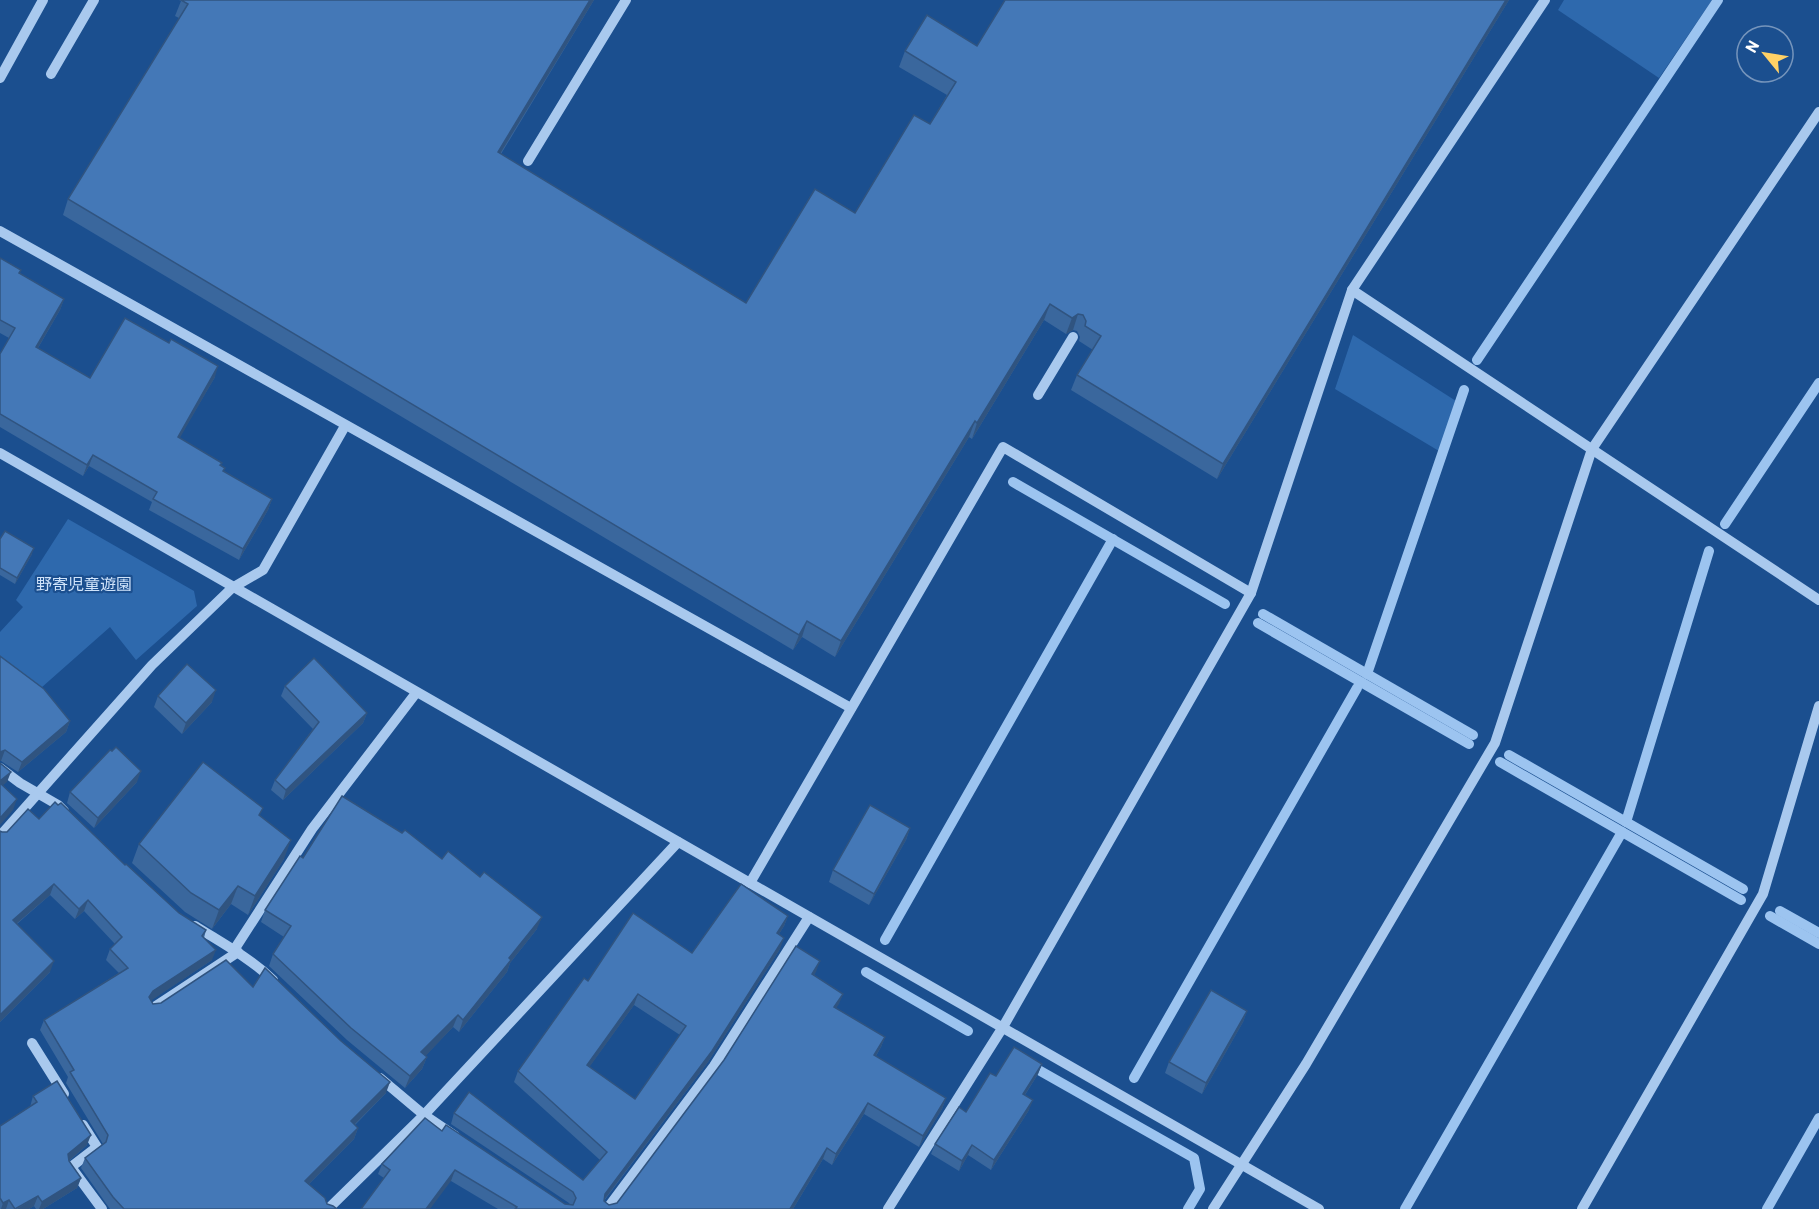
<svg xmlns="http://www.w3.org/2000/svg" width="1819" height="1209" viewBox="0 0 1819 1209" font-family="Barlow,'Noto Sans JP',sans-serif">
<style>
.green{fill:#2e69ad}
.lines{fill:none;stroke-linecap:round;stroke-linejoin:round}
.stream{stroke:#9cc4f0;stroke-width:10}
.minor{stroke:#a9c9ee;stroke-width:10}
.wall{fill:#3a679d;fill-rule:evenodd}
.shaded-wall{fill:#305480}
.building{fill:#4478b7;stroke:#305480;stroke-width:1.5;fill-rule:evenodd}
.labels{text-anchor:middle;stroke-width:4.5;stroke-linejoin:round;paint-order:stroke}
.park-label{font-size:16px;fill:#cfe3fa;stroke:#1b4f8f}
</style>
<rect width="100%" height="100%" fill="#1b4f8f"/>
<g class="green">
<path d="M1564 0H1712L1659 78 1558 10Z"/>
<path d="M1353 335 1456 401 1439 451 1335 389Z"/>
<path d="M68 519 194 591 197 606 136 660 110 627 33 695 0 661V632L23 607 16 600Z"/>
</g>
<g class="lines">
<g class="stream">
<path d="M1477 360 1718 0"/>
<path d="M1013 482 1225 604"/>
<path d="M1725 524 1819 383"/>
<path d="M1263 614 1473 735"/>
<path d="M1258 623 1469 744"/>
<path d="M1367 674 1464 390"/>
<path d="M1509 755 1743 889"/>
<path d="M1500 762 1741 900"/>
<path d="M1626 822 1709 551"/>
<path d="M1780 911 1819 933"/>
<path d="M1770 916 1819 944"/>
<path d="M885 940 1113 539"/>
<path d="M866 972 968 1031"/>
<path d="M1028 1064 1194 1158 1200 1189 1188 1209"/>
<path d="M1134 1078 1357 688"/>
<path d="M1405 1209 1622 832"/>
<path d="M1767 1209 1819 1118"/>
</g>
<g class="minor">
<path d="M51 74 94 0"/>
<path d="M0 78 43 0"/>
<path d="M528 161 626 0"/>
<path d="M0 231 851 708"/>
<path d="M1352 290 1819 600"/>
<path d="M1038 395 1073 337"/>
<path d="M0 453 1319 1209"/>
<path d="M0 768 20 783 58 805 64 811"/>
<path d="M0 836 152 665 232 588 263 570 345 426"/>
<path d="M750 883 1003 447 1251 593"/>
<path d="M195 926C222 943 250 958 273 980"/>
<path d="M234 950 312 829 416 693"/>
<path d="M153 1008 238 952"/>
<path d="M32 1043 64 1094"/>
<path d="M380 1078 424 1115 455 1136"/>
<path d="M83 1125 97 1147 71 1167 102 1209"/>
<path d="M328 1209 424 1115 678 842"/>
<path d="M607 1209 714 1066 809 917"/>
<path d="M888 1209 1003 1027 1251 593 1352 290 1545 0"/>
<path d="M1213 1209 1306 1064 1495 743 1592 449 1819 112"/>
<path d="M1582 1209 1763 894 1819 706"/>
</g>
</g>
<g class="wall">
<path d="M179 0H594L501 154 746 303 855 213 930 124 947 95 899 67 905 51 977 46 1005 0H1509L1217 479 1071 390 1077 375 1093 350 1079 341 1080 337 1077 331 1073 330 1066 334 1044 320 972 439 969 437 835 657 802 637 793 650 63 215 68 199 179 18 175 16 181 1Z"/>
<path d="M0 258 19 273 64 299 60 310 38 348 90 378 215 377 179 438 221 465 224 471 272 499 268 510 239 560 149 510 152 502 89 466 83 476 0 427V354L9 338 0 333Z"/>
<path d="M0 539 32 554 15 584 0 575Z"/>
<path d="M0 656 70 721 66 732 18 772 1 761H0Z"/>
<path d="M285 686 367 713 363 723 283 800 271 790 275 780 313 729 281 696Z"/>
<path d="M158 696 212 702 182 734 154 707Z"/>
<path d="M137 782 94 828 67 803 70 792Z"/>
<path d="M261 816 284 859 248 915 231 904 212 929 185 912 132 863 139 844Z"/>
<path d="M39 819 125 865 179 913 206 930 204 938 212 960 151 1000 153 1004 161 1003 253 987 386 1093 355 1125 358 1128 354 1139 309 1184 327 1204 337 1209H110L81 1168 85 1158 103 1144 66 1083 68 1077 40 1030 44 1020 119 973 106 960 110 949 115 944 84 911 75 919 50 895 17 924 50 972 0 1022 2 832H7Z"/>
<path d="M910 828 906 840 869 905 829 882 833 870Z"/>
<path d="M303 858 537 929 510 963 507 972 459 1032 453 1027 425 1056 427 1057 422 1069 405 1088 347 1040 269 966 273 954 284 937 261 922 265 910Z"/>
<path d="M788 916 784 926 779 934 780 949 708 1062 604 1201 609 1205 617 1203 816 972 814 975 843 994 836 1008 885 1037 881 1047 876 1056 946 1098 942 1109 919 1147 864 1114 832 1165 823 1159 793 1209H498L451 1181 384 1178 378 1174 382 1164 442 1131 565 1204 570 1205 569 1203 451 1124 454 1113 583 1180 600 1160 514 1082 518 1071 588 981 692 953ZM634 1005 680 1035 635 1099 589 1067Z"/>
<path d="M1247 1011 1243 1022 1202 1094 1165 1073 1169 1062Z"/>
<path d="M1042 1064 1038 1074 1025 1095 1029 1110 991 1170 968 1155 959 1171 931 1154 935 1144 966 1112 996 1076Z"/>
<path d="M33 1096 87 1145 69 1161 81 1178 77 1188 43 1209H36L34 1206 29 1209H0V1126L30 1107Z"/>
</g>
<g class="shaded-wall">
<path d="M590 0H594L492 167 498 152Z"/>
<path d="M1506 0H1509L1217 479 1223 464Z"/>
<path d="M64 299 60 310 32 358 36 347Z"/>
<path d="M1050 304 1044 320 972 439 977 423Z"/>
<path d="M1078 314 1073 330 1066 334 1072 318Z"/>
<path d="M218 366 215 377 174 448 178 437Z"/>
<path d="M975 421 969 437 835 657 841 641Z"/>
<path d="M93 455 89 466 83 476 87 465Z"/>
<path d="M272 499 268 510 239 560 243 549Z"/>
<path d="M34 548 32 554 15 584 17 578Z"/>
<path d="M807 621 802 637 793 650 799 635Z"/>
<path d="M216 690 212 702 182 734 186 723Z"/>
<path d="M367 713 363 723 283 800 286 790Z"/>
<path d="M70 721 66 732 18 772 22 762Z"/>
<path d="M5 750 1 761H0V752Z"/>
<path d="M141 771 137 782 94 828 98 818Z"/>
<path d="M11 772 7 782 0 788V781Z"/>
<path d="M17 799 13 810 0 825V818Z"/>
<path d="M910 828 906 840 869 905 874 894Z"/>
<path d="M291 840 284 859 248 915 255 896Z"/>
<path d="M54 884 50 895 9 930 13 920Z"/>
<path d="M238 886 231 904 212 929 219 910Z"/>
<path d="M88 900 84 911 75 919 79 909Z"/>
<path d="M788 916 784 926 773 944 777 933Z"/>
<path d="M542 917 537 929 510 963 507 972 459 1032 463 1020 509 958Z"/>
<path d="M784 938 780 949 708 1062 601 1204 605 1194Z"/>
<path d="M216 950 212 960 149 1002V997L153 991Z"/>
<path d="M54 961 50 972 0 1022V1015Z"/>
<path d="M820 961 816 972 808 984 812 974Z"/>
<path d="M638 994 634 1005 583 1076 587 1065Z"/>
<path d="M843 994 839 1004 830 1018 834 1007Z"/>
<path d="M1247 1011 1243 1022 1202 1094 1206 1083Z"/>
<path d="M458 1015 453 1027 417 1065 421 1052Z"/>
<path d="M885 1037 881 1047 870 1066 874 1055Z"/>
<path d="M427 1057 422 1069 405 1088 410 1076Z"/>
<path d="M1042 1064 1038 1074 1019 1104 1023 1094Z"/>
<path d="M390 1082 386 1093 347 1132 351 1121Z"/>
<path d="M946 1098 942 1109 919 1147 923 1136Z"/>
<path d="M1033 1100 1029 1110 991 1170 994 1160Z"/>
<path d="M868 1103 864 1114 832 1165 836 1154Z"/>
<path d="M358 1128 354 1139 301 1192 305 1181Z"/>
<path d="M91 1135 87 1145 64 1165 68 1154Z"/>
<path d="M972 1145 968 1155 959 1171 962 1161Z"/>
<path d="M827 1148 823 1159 793 1209H790Z"/>
<path d="M455 1170 451 1181 430 1209H426Z"/>
<path d="M81 1178 77 1188 43 1209H39L42 1202Z"/>
<path d="M38 1196 34 1206 29 1209H17Z"/>
<path d="M9 1200 6 1209H1L3 1203Z"/>
</g>
<g class="building">
<path d="M181 0H590L498 152 746 303 815 189 855 213 914 115 930 124 956 82 905 51 927 15 977 46 1005 0H1506L1223 464 1077 375 1101 336 1085 326 1086 321 1083 315 1078 314 1072 318 1050 304 977 423 975 421 841 641 807 621 799 635 68 199 188 4Z"/>
<path d="M0 258 21 270 19 273 64 299 36 347 90 378 125 318 169 343 171 339 218 366 178 437 222 463 220 465 225 468 223 471 272 499 243 549 153 499 157 492 93 455 87 465 0 414V354L15 328 0 320Z"/>
<path d="M5 531 34 548 17 578 0 568V539Z"/>
<path d="M0 656 44 689 70 721 22 762 5 750 0 752Z"/>
<path d="M314 658 367 713 286 790 275 780 319 722 285 686Z"/>
<path d="M187 664 216 690 186 723 158 696Z"/>
<path d="M116 747 141 771 98 818 70 792 110 750 112 751Z"/>
<path d="M203 762 263 808 259 815 291 840 255 896 238 886 219 910 191 893 139 844Z"/>
<path d="M0 763 11 772 0 781Z"/>
<path d="M0 783 17 799 0 818Z"/>
<path d="M342 796 402 833 405 830 442 859 448 851 480 877 484 872 542 917 509 958 511 960 463 1020 458 1015 421 1052 427 1057 410 1076 351 1028 273 954 291 926 265 910 300 856 303 858Z"/>
<path d="M55 802 58 805 61 803 125 865 126 864 179 913 206 930 202 936 216 950 153 991 149 997 153 1004 161 1003 226 960 253 987 265 968 341 1041 390 1082 351 1121 358 1128 305 1181 325 1198 327 1204 333 1206 337 1209H124L113 1197 85 1158 106 1142 108 1135 70 1072 74 1070 44 1020 128 968 110 949 122 937 88 900 79 909 54 884 13 920 54 961 0 1015V831L2 832H7L28 809 39 819Z"/>
<path d="M870 805 910 828 874 894 833 870Z"/>
<path d="M741 884 788 916 777 933 784 938 712 1051 605 1194 604 1201 609 1205 617 1203 724 1060 796 946 820 961 812 974 843 994 834 1007 885 1037 874 1055 946 1098 923 1136 868 1103 836 1154 827 1148 790 1209H515L517 1207 455 1170 426 1209H361L390 1170 382 1164 425 1118 442 1131 446 1125 565 1204 573 1205 576 1198 573 1192 454 1113 469 1092 583 1180 607 1152 518 1071 584 978 588 981 633 913 692 953ZM638 994 686 1026 635 1099 587 1065Z"/>
<path d="M1211 990 1247 1011 1206 1083 1169 1062Z"/>
<path d="M1014 1047 1042 1064 1023 1094 1033 1100 994 1160 972 1145 962 1161 935 1144 959 1107 966 1112 990 1073 996 1076Z"/>
<path d="M57 1081 91 1135 68 1154 69 1161 81 1178 42 1202 38 1196 15 1209 9 1200 3 1203 0 1198V1126L37 1102 33 1096Z"/>
</g>
<g class="labels">
<g class="park-label">
<text x="84" y="590">野寄児童遊園</text>
</g>
</g>
<g transform="translate(1765 54) rotate(300)"><circle r="28" fill="#1b4f8f" stroke="#7695bc" stroke-width="1.5"/>
<path d="M0-4.5L10 22L0 15L-10 22Z" fill="#ffd166"/>
<text y="-9" font-size="16" font-weight="bold" text-anchor="middle" fill="#ffffff">N</text>
</g>
</svg>
